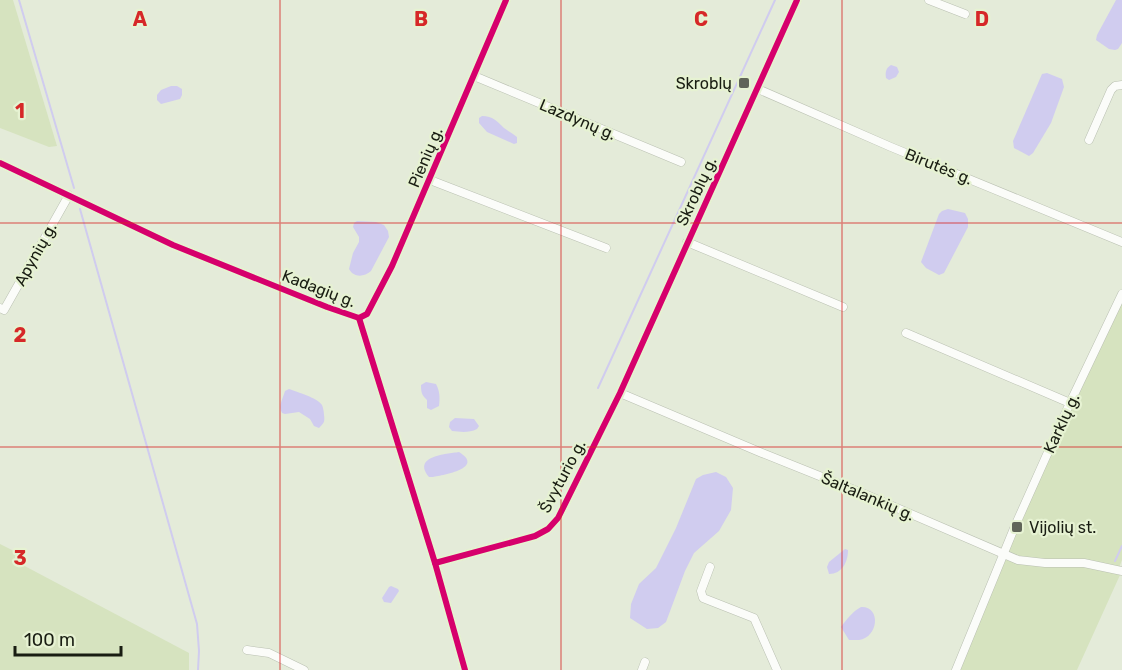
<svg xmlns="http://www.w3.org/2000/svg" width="1122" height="670" viewBox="0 0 1122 670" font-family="Rubik,sans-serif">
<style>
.green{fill:#d6e3bf}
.water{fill:#d0ccef}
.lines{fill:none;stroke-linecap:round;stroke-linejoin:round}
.stream{stroke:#d0ccef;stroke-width:2}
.minor-casing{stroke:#bac0b2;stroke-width:9}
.minor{stroke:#fbfcf9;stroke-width:8}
.cycleway-casing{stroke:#e6f2d2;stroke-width:10}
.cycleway{stroke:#d6006c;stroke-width:6}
.grid{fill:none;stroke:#d62828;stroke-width:1.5;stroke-opacity:0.55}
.poi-dot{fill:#606558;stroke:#e6f2d2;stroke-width:2}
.labels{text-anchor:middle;stroke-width:4.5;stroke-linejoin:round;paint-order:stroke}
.poi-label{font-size:16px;fill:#191d12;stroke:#e6f2d2;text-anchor:end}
.street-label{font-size:16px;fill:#191d12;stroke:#e6f2d2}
.grid-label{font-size:20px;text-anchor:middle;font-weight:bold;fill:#d62828;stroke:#e6f2d2;stroke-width:4.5;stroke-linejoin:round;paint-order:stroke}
</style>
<rect width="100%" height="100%" fill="#e4ebd9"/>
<g class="green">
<path d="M0 0H13L57 146 49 147 0 128Z"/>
<path d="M1122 294V560L1120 565V575L1077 670H952Z"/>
<path d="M0 544 18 553 19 563 189 653V670H0Z"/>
</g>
<g class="water">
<path d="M1116 0H1122V43L1118 49 1115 50 1109 49 1096 40 1097 35Z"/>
<path d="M891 65 897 67 899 72 896 77 889 80 886 78C885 72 886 68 891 65Z"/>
<path d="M1047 73 1062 79 1064 87 1051 123 1033 153 1029 156 1014 148 1013 141 1042 74Z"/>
<path d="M171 86H177L182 89V95L180 99 161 104 157 100V95L161 90Z"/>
<path d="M482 116C493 116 497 121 504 128 508 131 513 134 517 137V143L514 144 487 132 479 123V118Z"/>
<path d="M948 209 965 213 968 219V227L944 273 939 275 926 268 921 262 939 214 942 211Z"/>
<path d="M357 221 376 222 384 225 388 231 389 237 371 271C364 277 354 278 349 269L353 253 359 242V237L353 227 354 223Z"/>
<path d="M426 382 436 384C440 391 440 399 439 406L431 410 427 408V400C422 395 421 393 421 385Z"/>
<path d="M289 389C297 392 318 398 322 405 323 407 324 412 324 415 325 422 324 423 319 428L314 426 310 419 299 412 285 414 282 413C278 406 283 398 285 391Z"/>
<path d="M455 418 474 419 479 426 477 429C469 433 461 432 452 431L449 427 450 422Z"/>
<path d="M459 452C485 468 444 475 433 477H429C412 456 446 454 459 452Z"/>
<path d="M716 472 726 477 733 488 731 510 719 531 694 553 685 571 666 622 658 628 647 629 630 618 631 604 639 584 656 568 676 528 696 479 703 475Z"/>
<path d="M845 549 848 550C848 562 842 574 829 574L827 567 829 562Z"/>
<path d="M391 586 398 589 399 591 391 603 384 602 382 598 389 587Z"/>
<path d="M861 607C881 606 879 637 859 640 856 640 852 640 849 640L841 627C847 619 852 612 861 607Z"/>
</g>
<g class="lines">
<g class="stream">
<path d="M19 0 74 188"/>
<path d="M80 209 197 624 199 651 198 670"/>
<path d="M598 388 775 0"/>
<path d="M1115 561 1122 546"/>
</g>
<defs>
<g id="minor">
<path d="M929 0 965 14"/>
<path d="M474 76 681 162"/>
<path d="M758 89 891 147 1122 242"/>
<path d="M1089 140 1111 90 1115 86 1122 85"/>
<path d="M0 163 173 245 327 307 359 318"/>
<path d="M430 180 606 248"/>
<path d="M687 242 843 307"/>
<path d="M0 308 4 310 69 195"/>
<path d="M359 318 435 563 465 670"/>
<path d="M359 318 367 314 392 266 506 0"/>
<path d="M906 333 1070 403"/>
<path d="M620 393 762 453 862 493 1018 560 1045 563H1084L1122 571"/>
<path d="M435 563 535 536 548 529 558 518 620 393 797 0"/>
<path d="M710 567 701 591 703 598 754 618 777 670"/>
<path d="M247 650 269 653 304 670"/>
<path d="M642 670 645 662"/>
<path d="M956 670 1015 526 1070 403 1122 294"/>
</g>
</defs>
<use href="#minor" class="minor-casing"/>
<use href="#minor" class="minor"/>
<defs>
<g id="cycleway">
<path d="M0 163 173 245 327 307 359 318"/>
<path d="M359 318 435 563 465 670"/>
<path d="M359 318 367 314 392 266 506 0"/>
<path d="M435 563 535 536 548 529 558 518 620 393 797 0"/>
</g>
</defs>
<use href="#cycleway" class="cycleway-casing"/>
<use href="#cycleway" class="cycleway"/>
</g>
<path class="grid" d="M280 0V670M561 0V670M842 0V670M0 223H1122M0 447H1122"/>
<g class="poi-dot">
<rect x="738" y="77" width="12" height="12" rx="3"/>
<rect x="1011" y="521" width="12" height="12" rx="3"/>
</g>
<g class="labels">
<g class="poi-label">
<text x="732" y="89">Skroblų</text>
<text x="1029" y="533" text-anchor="start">Vijolių st.</text>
</g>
<g class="street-label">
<text transform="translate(578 119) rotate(23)" y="6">Lazdynų g.</text>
<text transform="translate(425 157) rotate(-67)" y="6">Pienių g.</text>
<text transform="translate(939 166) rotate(22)" y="6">Birutės g.</text>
<text transform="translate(696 191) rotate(-65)" y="6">Skroblų g.</text>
<text transform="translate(35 254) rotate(-61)" y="6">Apynių g.</text>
<text transform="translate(319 288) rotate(21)" y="6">Kadagių g.</text>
<text transform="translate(1061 423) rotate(-65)" y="6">Karklų g.</text>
<text transform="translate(562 476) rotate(-62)" y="6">Švyturio g.</text>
<text transform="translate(868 496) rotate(23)" y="6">Šaltalankių g.</text>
</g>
</g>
<g class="grid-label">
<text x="140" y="26">A</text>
<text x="421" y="26">B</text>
<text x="701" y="26">C</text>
<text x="982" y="26">D</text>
<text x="20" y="118">1</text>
<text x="20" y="342">2</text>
<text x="20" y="565">3</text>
</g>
<path d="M15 646v9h106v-9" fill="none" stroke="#191d12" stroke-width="3"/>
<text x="24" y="646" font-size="18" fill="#191d12" stroke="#e6f2d2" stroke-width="4.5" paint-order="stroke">100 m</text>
</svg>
